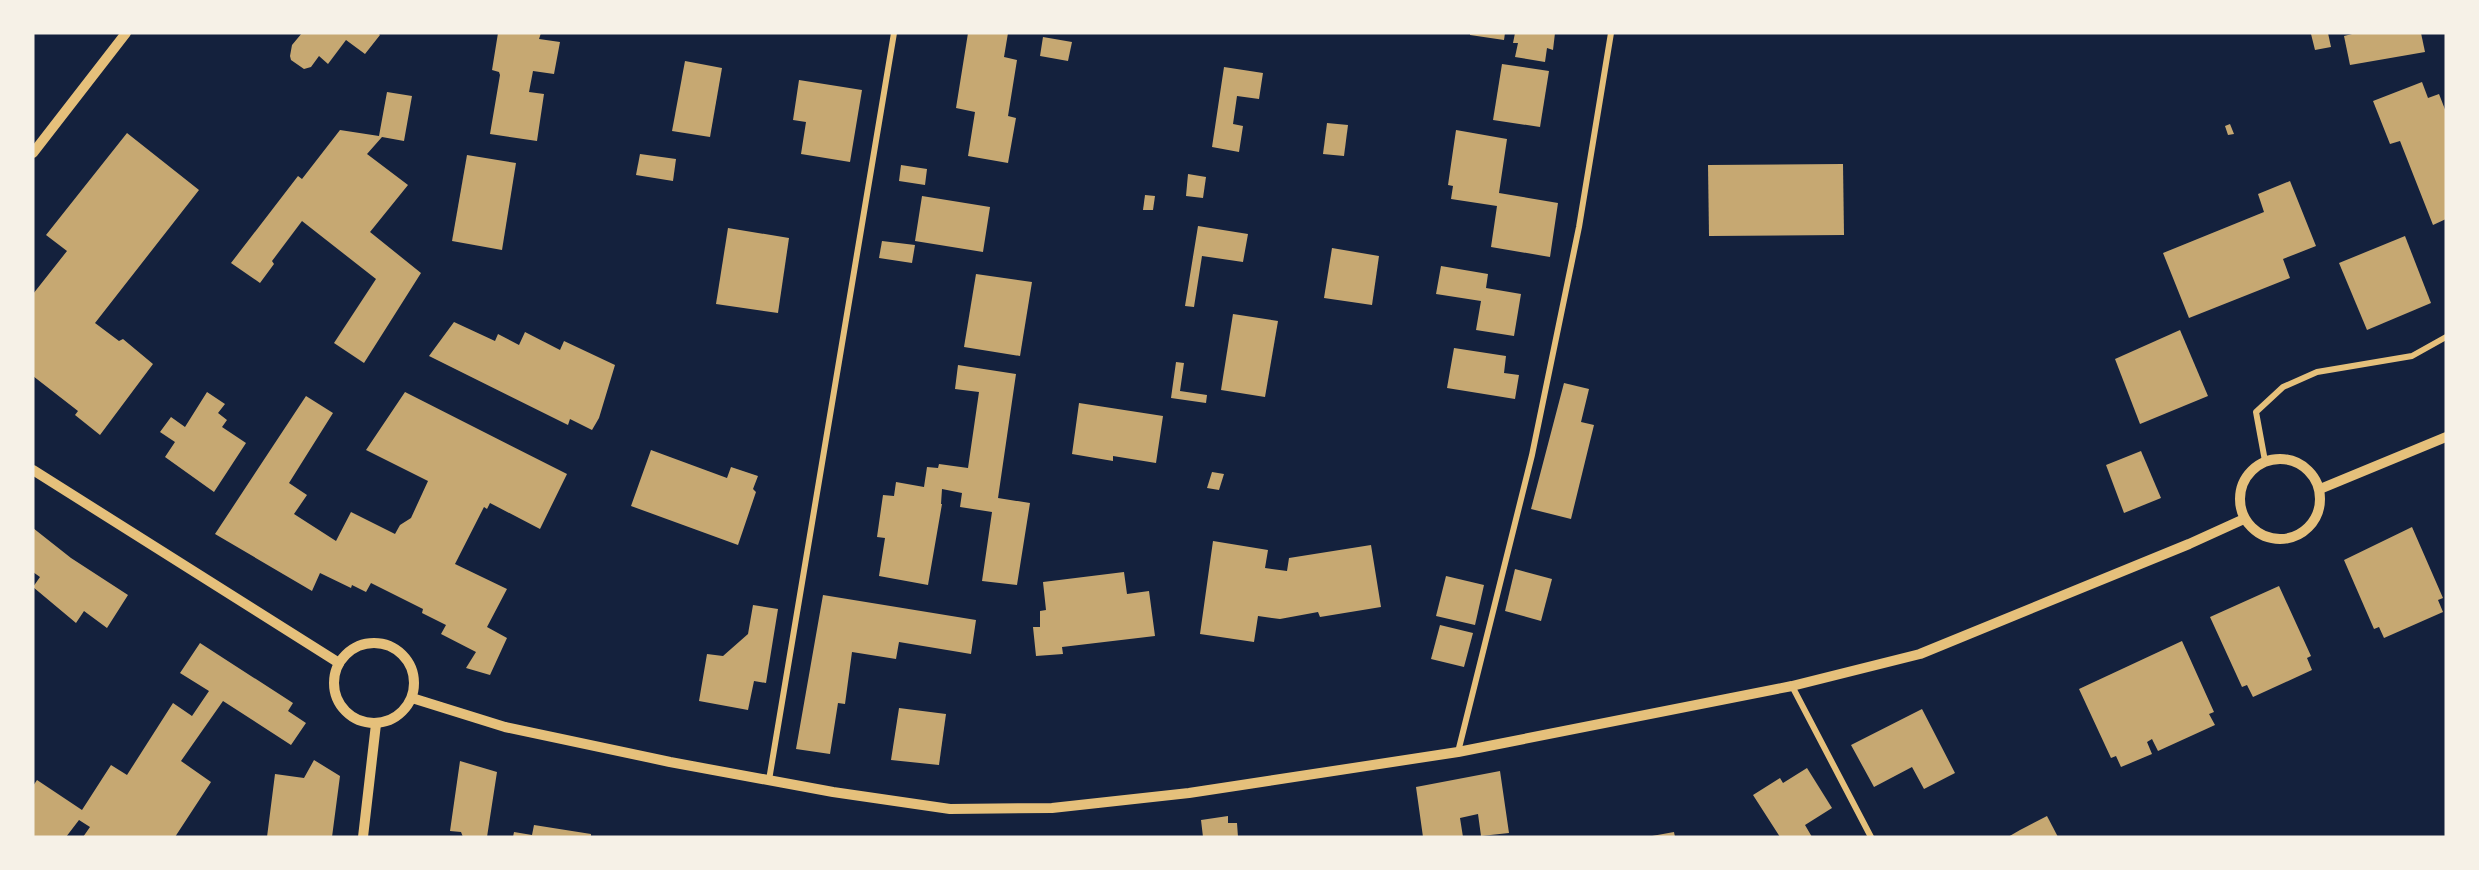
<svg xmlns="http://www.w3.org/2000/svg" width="2479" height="870" viewBox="0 0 2479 870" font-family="'DejaVu Sans',sans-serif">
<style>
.building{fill:#c6a872}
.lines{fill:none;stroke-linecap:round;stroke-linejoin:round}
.minor{stroke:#e5c07b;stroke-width:6}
.tertiary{stroke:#e5c07b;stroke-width:10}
</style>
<rect width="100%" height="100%" fill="#14213d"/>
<g class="building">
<path d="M302 33H378L380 35 365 54 346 40 328 64 319 56 311 67 304 69 291 60 290 56 292 45Z"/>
<path d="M498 33H541L539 39 560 42 554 74 533 71 529 92 544 94 537 141 490 134 500 75 499 72 492 70Z"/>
<path d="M968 33H1008L1004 57 1017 60 1008 116 1016 118 1008 163 968 156 975 112 956 108Z"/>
<path d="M1470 33H1505L1504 40 1470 35Z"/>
<path d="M1515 33H1555L1553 50 1547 48 1545 62 1515 57 1518 43H1513Z"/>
<path d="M2315 33H2328L2331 47 2315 50 2311 34Z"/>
<path d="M2356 33H2421L2425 52 2350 65 2344 36Z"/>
<path d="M1043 37 1072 42 1068 61 1040 56Z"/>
<path d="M685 61 722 68 710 137 672 131Z"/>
<path d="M1502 64 1549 71 1540 127 1493 120Z"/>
<path d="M1224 67 1263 73 1259 99 1237 96 1233 124 1243 126 1239 152 1212 147Z"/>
<path d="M799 80 862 90 850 162 801 154 806 122 793 120Z"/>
<path d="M2422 82 2428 98 2439 94 2446 112V219L2433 225 2400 141 2390 144 2373 101Z"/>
<path d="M387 92 412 96 404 141 382 137 367 154 408 185 370 232 421 273 364 363 334 343 376 279 302 221 272 261 274 264 260 283 231 263 298 176 302 179 340 130 379 136Z"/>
<path d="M1327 123 1348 125 1344 156 1323 154Z"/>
<path d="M2230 124 2234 134 2228 135 2225 126Z"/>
<path d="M1456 130 1507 139 1499 193 1558 203 1550 257 1491 247 1497 206 1451 199 1453 186 1448 185Z"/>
<path d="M127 133 199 190 95 323 119 341 123 339 153 364 100 435 75 415 78 411 33 376V294L67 251 46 235Z"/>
<path d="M640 154 676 159 673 181 636 175Z"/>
<path d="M467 155 516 163 502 250 452 241Z"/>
<path d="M1843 164 1844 235 1709 236 1708 165Z"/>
<path d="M901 165 927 169 925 185 899 181Z"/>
<path d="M1188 174 1206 177 1203 198 1186 196Z"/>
<path d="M2290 181 2316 246 2283 259 2290 278 2189 318 2163 253 2264 212 2258 194Z"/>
<path d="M1145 195 1155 196 1153 210H1143Z"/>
<path d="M922 196 990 207 983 252 915 241Z"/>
<path d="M1198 226 1248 234 1243 262 1202 256 1194 307 1185 306Z"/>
<path d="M728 228 789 238 778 313 716 304Z"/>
<path d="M2405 236 2431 303 2367 330 2339 263Z"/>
<path d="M882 241 915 245 912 263 879 258Z"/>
<path d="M1332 248 1379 256 1372 305 1324 298Z"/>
<path d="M1441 266 1488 274 1486 288 1521 294 1514 336 1476 330 1481 301 1436 294Z"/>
<path d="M976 274 1032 282 1020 356 964 347Z"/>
<path d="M1233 314 1278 321 1265 397 1221 390Z"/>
<path d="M454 322 495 341 498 334 519 345 525 332 560 350 564 341 615 365 599 418 592 430 570 419 568 425 429 356Z"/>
<path d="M2180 330 2208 396 2140 424 2115 359Z"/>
<path d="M1454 348 1506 356 1504 373 1519 375 1515 399 1447 388Z"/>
<path d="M1176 362 1184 363 1180 391 1207 395 1206 403 1171 398Z"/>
<path d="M958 365 1016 374 998 498 1030 503 1017 585 982 581 992 512 960 507 962 493 942 489 941 504H942L928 585 879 576 885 538 877 537 883 495 894 496 896 482 924 487 927 467 938 468 939 464 968 468 979 392 955 389Z"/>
<path d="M1564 383 1589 389 1581 422 1594 425 1571 519 1531 509Z"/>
<path d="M207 392 225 404 218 413 227 420 222 427 246 443 214 492 165 457 175 442 160 432 171 417 185 427Z"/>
<path d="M405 392 567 474 540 529 490 503 487 509 484 507 455 564 507 589 487 627 507 638 490 675 466 668 476 652 441 634 446 625 422 613 423 609 371 583 366 592 352 585 351 588 320 573 312 591 215 534 306 396 333 413 289 483 307 495 294 514 336 541 351 512 395 534 400 525 411 518 428 481 366 450Z"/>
<path d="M1079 403 1163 416 1156 463 1113 456V461L1072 454Z"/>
<path d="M651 450 727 478 731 467 758 476 753 489 756 492 738 545 631 506Z"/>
<path d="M2141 451 2161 498 2124 513 2106 465Z"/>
<path d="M1212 472 1224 474 1219 490 1207 488Z"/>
<path d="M2412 527 2443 598 2438 600 2443 612 2384 638 2379 627 2374 629 2344 560Z"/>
<path d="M33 528 71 558 128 595 107 628 84 611 76 623 33 587 40 577 33 572Z"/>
<path d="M1213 541 1268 550 1265 568 1287 571 1289 558 1371 545 1381 607 1320 617 1318 612 1280 619 1258 616 1254 642 1200 634Z"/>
<path d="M1515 569 1552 579 1541 621 1505 611Z"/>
<path d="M1124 572 1127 594 1149 591 1155 636 1062 647 1063 654 1036 656 1033 627H1040V611L1046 610 1043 582Z"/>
<path d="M1446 576 1484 585 1475 625 1436 616Z"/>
<path d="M2279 586 2311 656 2307 658 2312 670 2253 697 2247 685 2242 687 2210 617Z"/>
<path d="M823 595 976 620 971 654 899 642 896 659 852 652 845 704 838 703 830 754 796 749Z"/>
<path d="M753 605 778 609 766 683 754 681 748 710 699 701 707 654 723 656 748 634Z"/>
<path d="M1440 625 1473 633 1464 667 1431 659Z"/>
<path d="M2182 641 2214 712 2209 714 2215 725 2158 751 2152 739 2147 742 2152 754 2121 767 2116 756 2111 758 2079 689Z"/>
<path d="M200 643 293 703 288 711 306 723 291 745 223 701 181 761 211 782 175 837H83L90 827 79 820 66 837H33V786L37 780 82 810 111 765 127 775 173 703 192 716 209 691 180 673Z"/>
<path d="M899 708 946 714 939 765 891 760Z"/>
<path d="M1922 709 1955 773 1924 789 1912 767 1874 787 1851 745Z"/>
<path d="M314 760 340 776 332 837H267L275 774 304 778Z"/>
<path d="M460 761 497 772 487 837H463L461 832 450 831Z"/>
<path d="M1807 768 1832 808 1805 825 1812 837H1780L1753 795 1780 778 1783 783Z"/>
<path d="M1500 771 1509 833 1481 836 1478 814 1460 818 1463 837H1423L1416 787Z"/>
<path d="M1228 816V823H1237L1238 837H1203L1201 820Z"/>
<path d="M2047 816 2058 837H2008L2020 830Z"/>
<path d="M534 825 591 834V837H513L514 832 532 835Z"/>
<path d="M1674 832 1675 837H1652V836Z"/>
</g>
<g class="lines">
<g class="minor">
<path d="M2265 461 2256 412 2283 387 2317 372 2412 356 2446 337"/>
<path d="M1792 686 1871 837"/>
<path d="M1458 752 1532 455 1579 227 1611 33"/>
<path d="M769 780 894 33"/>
</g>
<g class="tertiary">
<path d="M33 153 126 33"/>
<circle cx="2280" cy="499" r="40"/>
<path d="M33 470 339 663"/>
<path d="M2320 489 2446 437"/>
<circle cx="374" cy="683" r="40"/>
<path d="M412 698 505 727 670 762 833 792 950 809 1052 808 1189 793 1458 752 1792 686 1920 654 2189 544 2244 519"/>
<path d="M363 837 376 724"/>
</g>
</g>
<rect width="2479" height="870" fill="none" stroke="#f6f1e7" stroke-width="69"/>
</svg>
